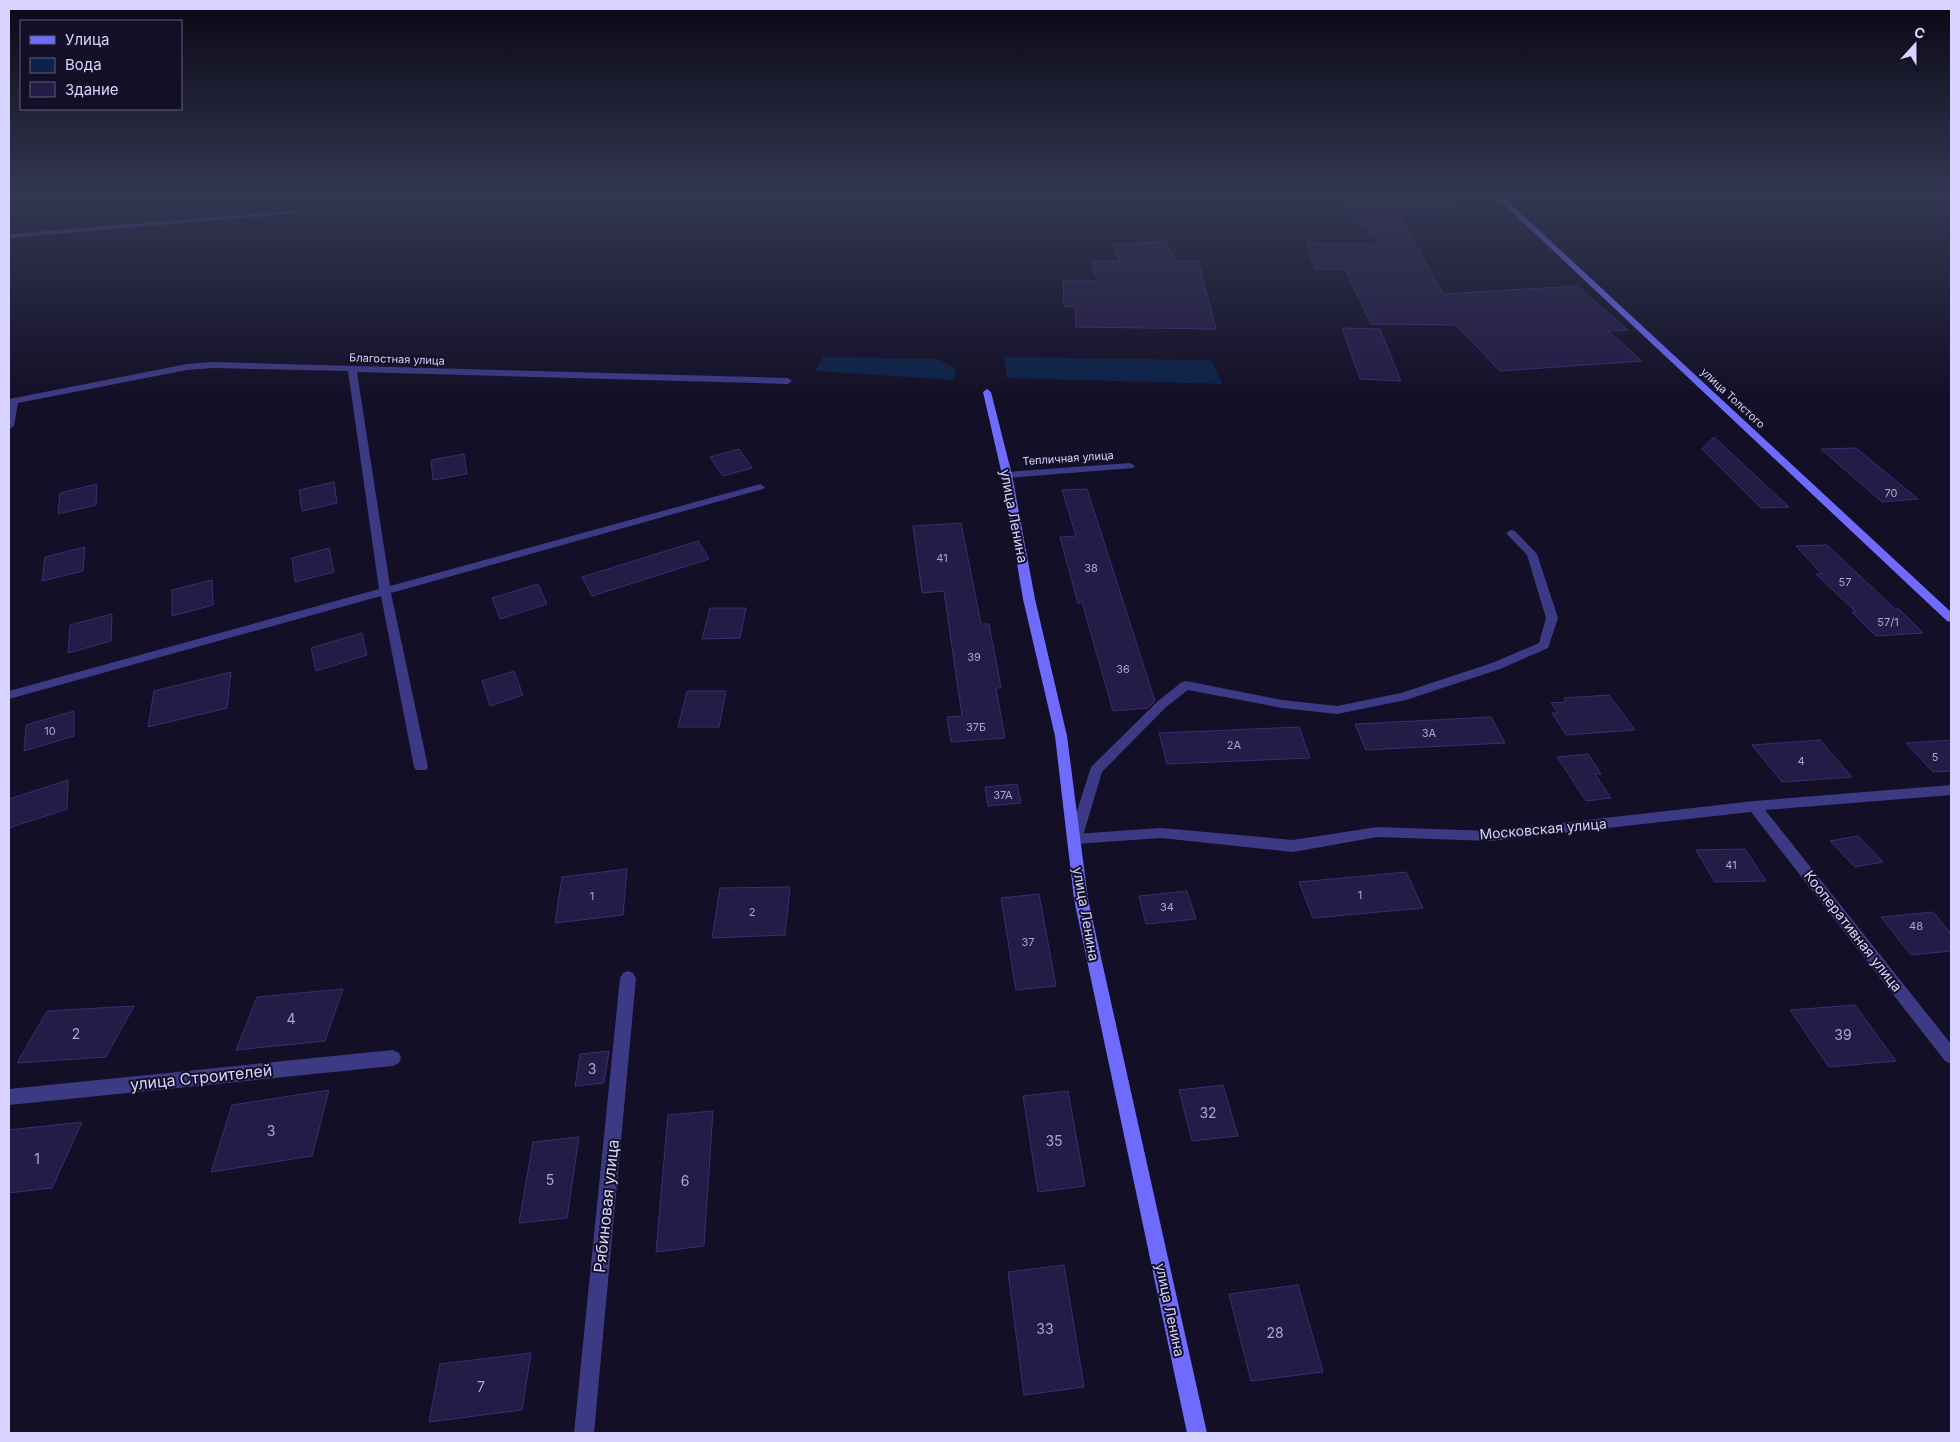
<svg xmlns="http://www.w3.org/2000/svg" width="1960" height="1442" viewBox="0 0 1960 1442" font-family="Inter,sans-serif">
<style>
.water{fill:#0c2248}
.building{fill:#241b47;stroke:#3b2d73}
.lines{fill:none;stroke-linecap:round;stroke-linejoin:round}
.lane{fill:#3d3a85;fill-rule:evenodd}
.street{fill:#3d3a85;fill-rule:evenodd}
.secondary{fill:#6f6bff;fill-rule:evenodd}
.labels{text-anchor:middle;stroke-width:4;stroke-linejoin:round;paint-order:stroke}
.far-street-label{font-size:11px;fill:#d9d4ff;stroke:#130f26}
.number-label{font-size:11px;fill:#aca6d1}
.street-label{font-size:14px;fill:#d9d4ff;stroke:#130f26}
.near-number-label{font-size:14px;fill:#aca6d1}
.near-street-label{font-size:16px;fill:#d9d4ff;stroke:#130f26}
</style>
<rect width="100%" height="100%" fill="#130f26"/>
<g class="water">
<path d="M823 357 937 359 956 369 954 380 815 371Z"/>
<path d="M1004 357 1211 360 1223 384 1007 378Z"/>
</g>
<g class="building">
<path d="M1333 196H1455L1456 212 1400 216 1443 294 1577 286 1628 330 1608 331 1642 361 1500 371 1456 325 1371 324 1345 269H1315L1307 243 1378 244Z"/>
<path d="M1165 242 1176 261H1198L1216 329 1076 327 1075 307 1064 306 1063 281H1097L1092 262 1120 261 1112 244Z"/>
<path d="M1342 328 1380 329 1401 381 1360 379Z"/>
<path d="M1714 437 1789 507 1761 508 1702 449Z"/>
<path d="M1856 448 1918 499 1882 502 1821 449Z"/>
<path d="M739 449 752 468 723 476 710 457Z"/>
<path d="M464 454 467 474 433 480 431 460Z"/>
<path d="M334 482 337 503 302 511 299 490Z"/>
<path d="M97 484 96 505 58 514 60 493Z"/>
<path d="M1087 489 1155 701 1148 708 1113 711 1082 602 1078 603 1060 537 1076 536 1062 490Z"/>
<path d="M961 523 981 624H989L1001 688H996L1005 738 951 742 947 717 962 716 944 591 922 593 913 526Z"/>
<path d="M698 541 709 559 592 596 582 577Z"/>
<path d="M1827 545 1895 609H1899L1923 633 1876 636 1852 612H1856L1816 574H1822L1796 546Z"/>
<path d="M85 547 83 571 42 581 45 557Z"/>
<path d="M329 548 334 572 295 582 292 558Z"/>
<path d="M212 580 213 605 172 616V590Z"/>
<path d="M538 584 547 604 500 619 492 598Z"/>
<path d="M710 608H746L740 638 702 639Z"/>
<path d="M112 614 111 641 68 653 70 625Z"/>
<path d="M362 633 367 655 316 671 311 648Z"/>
<path d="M514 671 523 695 490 706 482 681Z"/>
<path d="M231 672 227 708 148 727 154 691Z"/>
<path d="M687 691H726L719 727H678Z"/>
<path d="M1609 695 1635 730 1566 735 1552 713H1558L1551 703 1566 702 1564 698Z"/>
<path d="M74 711V736L24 751 26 725Z"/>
<path d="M1491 717 1505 743 1366 750 1355 724Z"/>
<path d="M1299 727 1310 758 1167 764 1159 733Z"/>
<path d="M1820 740 1852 777 1782 782 1752 745Z"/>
<path d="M1951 740V771L1933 772 1906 743Z"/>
<path d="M1588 754 1601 774H1595L1611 798 1586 801 1557 757Z"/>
<path d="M68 780 67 809 9 828V799Z"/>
<path d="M1017 784 1021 803 988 806 985 787Z"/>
<path d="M1858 836 1883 862 1855 867 1830 841Z"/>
<path d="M1745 849 1766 881 1715 882 1696 850Z"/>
<path d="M627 869 623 915 555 923 562 877Z"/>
<path d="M1406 872 1423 908 1313 918 1299 882Z"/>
<path d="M790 887 785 935 712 938 720 888Z"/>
<path d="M1187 891 1196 919 1146 924 1139 896Z"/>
<path d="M1039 894 1056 986 1016 990 1001 898Z"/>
<path d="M1933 912 1951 934V951L1911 955 1881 917Z"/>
<path d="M343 989 325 1041 236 1050 257 997Z"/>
<path d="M1855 1005 1896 1061 1829 1067 1790 1010Z"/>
<path d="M134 1006 106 1057 17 1063 47 1011Z"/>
<path d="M609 1051 604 1083 575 1086 580 1054Z"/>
<path d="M1223 1085 1238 1136 1192 1141 1179 1090Z"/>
<path d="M329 1090 312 1156 211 1172 232 1105Z"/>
<path d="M1068 1091 1085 1186 1038 1192 1023 1096Z"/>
<path d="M713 1111 704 1246 656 1252 668 1115Z"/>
<path d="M82 1122 52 1188 9 1193V1130Z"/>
<path d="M579 1137 567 1218 519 1223 533 1142Z"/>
<path d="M1064 1265 1084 1387 1024 1395 1008 1272Z"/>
<path d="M1298 1285 1323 1372 1251 1381 1229 1294Z"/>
<path d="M531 1353 522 1410 429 1422 440 1364Z"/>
</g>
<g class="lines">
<g class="lane">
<path d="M299 210 302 212 301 213 9 238V234Z"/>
<path d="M213 362 788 378 792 381 788 384 357 372 390 586 757 485 760 484 765 487 763 489 391 593 428 767 426 770H416L414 767 381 596 9 699V691L379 589 348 371 213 368 187 370 18 403 14 426 9 429V399L187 364Z"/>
<path d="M1511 530 1515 531 1537 554 1558 618 1548 648 1500 669 1406 700 1337 714 1282 708 1188 690 1166 707 1102 772 1082 839 1080 843 1075 844 1070 843 1068 839 1091 767 1158 701 1182 682 1186 681 1282 700 1337 706 1401 693 1492 663 1539 643 1546 618 1537 588 1527 555 1506 533Z"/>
</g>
<g class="street">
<path d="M1130 463 1135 466 1133 468 1007 478 1002 475 1007 472Z"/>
<path d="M1951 785V795L1765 810 1951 1044V1064L1945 1061 1751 812 1491 841 1377 837 1293 852 1161 838 1075 844 1070 843 1068 839 1070 835 1075 834 1161 828 1293 840 1377 827 1491 831 1754 801Z"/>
<path d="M628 971 633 973 636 978 594 1433H574L620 978 623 973Z"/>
<path d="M393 1050 399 1053 401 1058 399 1063 393 1066 9 1105V1089Z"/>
</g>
<g class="secondary">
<path d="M1495 196H1502L1951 612V622L1947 621Z"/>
<path d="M987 389 991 392 1012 475 1035 599 1067 736 1088 899 1207 1433H1187L1074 899 1055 736 1023 599 1002 475 983 392Z"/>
</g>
</g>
<linearGradient id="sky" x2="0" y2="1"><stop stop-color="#0a0815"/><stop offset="0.49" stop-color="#333752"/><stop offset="1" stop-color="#333752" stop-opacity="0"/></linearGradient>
<rect width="1960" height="398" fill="url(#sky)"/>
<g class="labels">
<g class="far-street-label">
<text transform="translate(397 359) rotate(2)" y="4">Благостная улица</text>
<text transform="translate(1733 398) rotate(43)" y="4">улица Толстого</text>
<text transform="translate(1068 458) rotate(-4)" y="4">Тепличная улица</text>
</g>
<g class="number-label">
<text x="1891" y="497">70</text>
<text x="942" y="562">41</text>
<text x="1091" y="572">38</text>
<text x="1845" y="586">57</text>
<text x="1888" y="626">57/1</text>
<text x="974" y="661">39</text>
<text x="1123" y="673">36</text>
<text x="976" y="731">37Б</text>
<text x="50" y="735">10</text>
<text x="1429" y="737">3А</text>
<text x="1234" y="749">2А</text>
<text x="1935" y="761">5</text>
<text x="1801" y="765">4</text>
<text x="1003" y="799">37А</text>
<text x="1731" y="869">41</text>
<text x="1360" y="899">1</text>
<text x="592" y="900">1</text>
<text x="1167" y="911">34</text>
<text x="752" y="916">2</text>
<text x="1916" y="930">48</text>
<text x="1028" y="946">37</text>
</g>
<g class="street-label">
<text transform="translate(1014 516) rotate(79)" y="5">улица Ленина</text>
<text transform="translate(1543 829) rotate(-5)" y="5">Московская улица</text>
<text transform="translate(1086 914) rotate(80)" y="5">улица Ленина</text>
<text transform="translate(1853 931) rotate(52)" y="5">Кооперативная улица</text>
<text transform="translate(1170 1310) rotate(78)" y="5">улица Ленина</text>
</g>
<g class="near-number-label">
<text x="291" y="1024">4</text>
<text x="76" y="1039">2</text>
<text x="1843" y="1040">39</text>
<text x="592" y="1074">3</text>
<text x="1208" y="1118">32</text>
<text x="271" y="1136">3</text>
<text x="1054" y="1146">35</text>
<text x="37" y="1164">1</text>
<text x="550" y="1185">5</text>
<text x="685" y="1186">6</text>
<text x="1045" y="1334">33</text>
<text x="1275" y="1338">28</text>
<text x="481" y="1392">7</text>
</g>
<g class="near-street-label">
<text transform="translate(201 1077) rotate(-6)" y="6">улица Строителей</text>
<text transform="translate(606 1206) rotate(-84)" y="6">Рябиновая улица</text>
</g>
</g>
<rect width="1960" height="1442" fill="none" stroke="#d9d4ff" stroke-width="20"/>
<rect x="20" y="20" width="162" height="90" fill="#130f26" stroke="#625e7d"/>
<rect x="30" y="36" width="25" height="8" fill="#6f6bff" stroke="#625e7d"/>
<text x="65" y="45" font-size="15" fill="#d9d4ff">Улица</text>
<rect x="30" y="58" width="25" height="15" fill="#0c2248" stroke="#625e7d"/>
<text x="65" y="70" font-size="15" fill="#d9d4ff">Вода</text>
<rect x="30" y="82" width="25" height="15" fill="#241b47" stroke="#625e7d"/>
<text x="65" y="95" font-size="15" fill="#d9d4ff">Здание</text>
<g transform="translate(1915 45) rotate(21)" stroke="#130f26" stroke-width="4" paint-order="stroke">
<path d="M0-4L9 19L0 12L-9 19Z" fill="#d9d4ff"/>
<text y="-8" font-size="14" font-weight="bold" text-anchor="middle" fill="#d9d4ff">С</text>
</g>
</svg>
